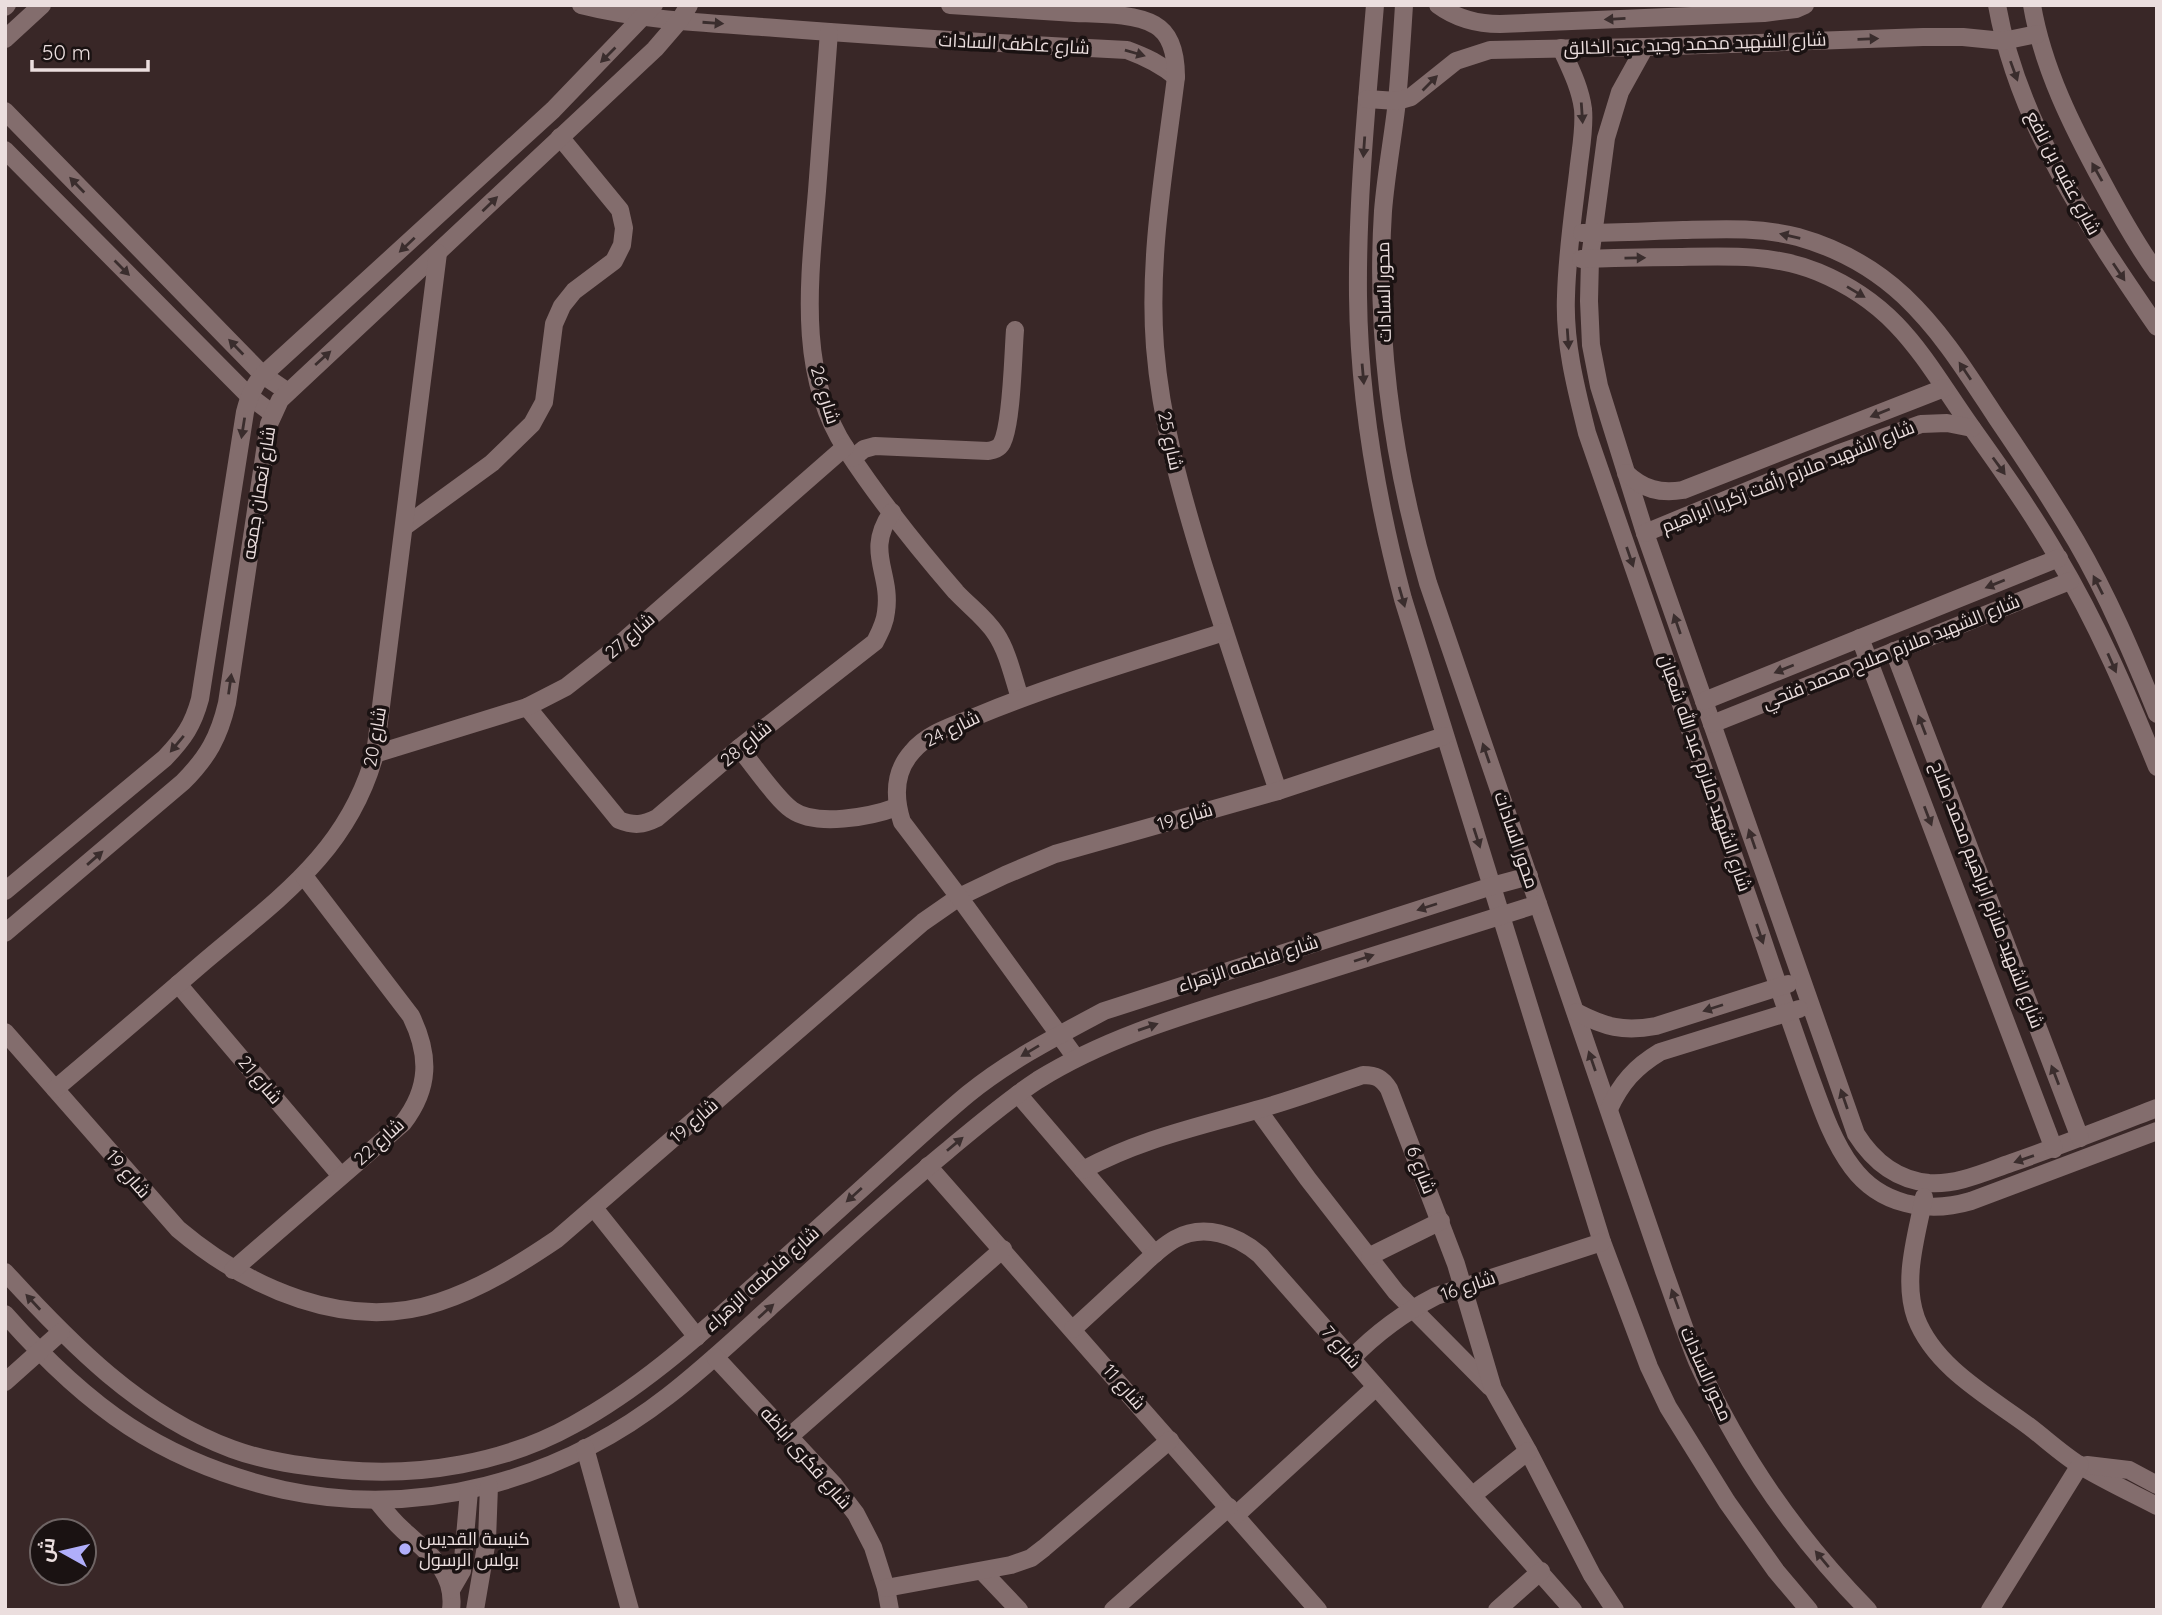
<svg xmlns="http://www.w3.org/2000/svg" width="2162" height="1615" viewBox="0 0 2162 1615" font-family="Quicksand,Cairo,sans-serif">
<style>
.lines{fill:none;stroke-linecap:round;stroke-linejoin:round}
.minor{stroke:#836d6d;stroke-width:18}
.oneway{fill:#3a2d2d}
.poi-dot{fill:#b0aefa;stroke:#1a1212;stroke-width:2.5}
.labels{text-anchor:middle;stroke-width:7;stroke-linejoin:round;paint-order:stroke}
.street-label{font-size:18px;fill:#ebdede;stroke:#1a1212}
.poi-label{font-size:18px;fill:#ebdede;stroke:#1a1212;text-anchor:start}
</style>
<rect width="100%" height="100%" fill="#392727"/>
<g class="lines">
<g class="minor">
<path d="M581 5C644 21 711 23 776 28 893 37 1010 44 1127 50 1146 57 1161 64 1176 77"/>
<path d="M950 5C992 8 1033 10 1075 13 1097 14 1135 13 1155 25 1173 35 1176 59 1176 77 1165 166 1148 257 1155 347 1161 422 1181 492 1203 564 1227 640 1252 715 1278 791"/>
<path d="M1375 5C1367 102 1357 199 1358 296 1359 398 1377 501 1403 599L1602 1242 1649 1367 1668 1407 1727 1502 1776 1571 1809 1610"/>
<path d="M1404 5C1402 37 1400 69 1397 101 1393 137 1386 174 1383 211 1375 337 1393 463 1428 583L1664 1271C1675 1301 1685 1332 1697 1361 1738 1453 1797 1538 1868 1610"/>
<path d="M1438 5C1457 19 1477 24 1500 24L1764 13 1796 9 1805 5"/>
<path d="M1997 5C2018 124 2090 229 2157 327"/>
<path d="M2032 5C2043 69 2073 128 2104 185 2120 215 2137 245 2157 273"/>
<path d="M5 7 7 5"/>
<path d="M829 32C825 85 821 138 817 191 810 276 796 373 846 449 878 498 917 547 956 592 969 606 985 617 996 634 1008 652 1013 677 1020 698"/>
<path d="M5 39 42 5"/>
<path d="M1645 47 1620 92 1606 138 1590 258 1589 301 1591 345 1599 386 1645 533 1856 1134C1873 1161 1897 1180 1929 1183 1957 1185 1985 1172 2011 1163 2060 1146 2108 1127 2157 1108"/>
<path d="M1561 48C1570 68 1580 87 1583 109 1585 130 1580 152 1578 173 1573 214 1567 255 1566 296 1564 343 1576 389 1587 433 1645 601 1703 768 1761 935 1776 980 1792 1026 1808 1071 1820 1103 1831 1139 1852 1167 1880 1205 1927 1214 1971 1201L2157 1131"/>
<path d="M1367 99 1397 101 1411 97 1456 61 1490 50 1645 47 1923 37H1963L2003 41 2037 34"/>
<path d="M5 111 263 375 288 392"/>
<path d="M5 150 249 396 273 414"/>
<path d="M1582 233C1616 233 1649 231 1683 230 1722 229 1760 227 1798 237 1837 248 1874 268 1904 296 1942 332 1967 373 1996 417 2024 458 2051 499 2076 541 2108 596 2133 655 2157 714"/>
<path d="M1581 259C1615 258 1648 257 1682 257 1728 256 1774 254 1818 272 1900 306 1924 360 1972 428 2002 470 2031 511 2057 556 2097 623 2128 695 2157 767"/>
<path d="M853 458 864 449 875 446 988 451C993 450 999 449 1002 443 1012 424 1013 354 1015 330"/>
<path d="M1626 473C1643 489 1660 494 1683 490L1944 388"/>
<path d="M404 527 492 463 532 424 544 402 554 324 562 306 574 291 614 261 622 245 624 228 620 210 560 137"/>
<path d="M1645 533 1837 454 1921 424 1947 423 1972 428"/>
<path d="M1860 638 2054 1149"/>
<path d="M1894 651 2080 1138"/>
<path d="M1704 701 2059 558"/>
<path d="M527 707 619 820C634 826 643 825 657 818L739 748 875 642C880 632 885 623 886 612 892 572 864 552 892 512"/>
<path d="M1712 724 2070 581"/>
<path d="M739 748C752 763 777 800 792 810 816 827 870 817 897 807"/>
<path d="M375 754 527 707 566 687 612 651 845 447"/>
<path d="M5 891 165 758C184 738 193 725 200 699L245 412C249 397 253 386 263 375L553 110 654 5"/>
<path d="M5 933 183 782C208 757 219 737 227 703L269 424 280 400 655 49 680 20 689 5"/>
<path d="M178 984 341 1176"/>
<path d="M1576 1012C1605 1027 1623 1032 1656 1026L1788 984"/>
<path d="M5 1032 178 1229C248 1288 347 1333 439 1302 482 1288 520 1264 557 1239L923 922 959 897 1005 875 1055 854 1278 791 1444 736"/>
<path d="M1076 1058 959 897 902 822C894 797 894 772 912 752 927 733 955 725 977 716 1057 683 1141 659 1224 632"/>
<path d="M55 1089C105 1047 155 1004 205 961 278 899 348 852 375 754L438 253"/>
<path d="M1018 1094 1155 1254"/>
<path d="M1609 1109C1621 1083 1635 1067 1660 1052L1799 1009"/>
<path d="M1258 1110 1308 1179 1396 1292 1490 1387"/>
<path d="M928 1166 1318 1610"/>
<path d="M1083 1170C1141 1139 1194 1128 1256 1110 1292 1100 1327 1087 1363 1075 1376 1075 1382 1078 1389 1089L1456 1264 1493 1389 1528 1451 1592 1575 1615 1610"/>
<path d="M1924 1197C1917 1235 1902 1279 1916 1318 1935 1368 1990 1397 2030 1427 2047 1440 2063 1455 2081 1466 2106 1481 2132 1493 2157 1506"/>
<path d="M594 1208 697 1337"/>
<path d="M1370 1256 1441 1221"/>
<path d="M233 1270 403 1123C430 1088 430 1055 411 1016L304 876"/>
<path d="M5 1272C70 1343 140 1415 232 1449 267 1462 306 1467 343 1470 420 1477 505 1463 573 1425 637 1390 693 1341 746 1293 791 1253 835 1213 879 1173 909 1146 938 1119 968 1094 1010 1060 1057 1036 1104 1011L1492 886 1529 876"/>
<path d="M5 1314C87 1407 161 1462 284 1490 419 1519 559 1481 668 1396 703 1369 735 1339 768 1309 827 1256 886 1201 947 1151 977 1126 1006 1101 1038 1080 1109 1036 1188 1014 1268 989 1358 960 1448 932 1538 904"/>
<path d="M1073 1329C1093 1311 1113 1292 1133 1274 1146 1262 1159 1248 1175 1239 1204 1223 1237 1235 1260 1255L1573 1610"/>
<path d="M715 1357 834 1485 856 1514 873 1547 886 1588 890 1610"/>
<path d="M1351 1359C1377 1332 1403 1313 1436 1296L1602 1242"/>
<path d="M5 1382 61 1332"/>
<path d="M789 1437 1003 1249"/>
<path d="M585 1448 630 1610"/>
<path d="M2087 1465 2129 1470 2157 1485"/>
<path d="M1473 1495 1528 1451"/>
<path d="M377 1501C385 1511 393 1521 403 1530 428 1553 456 1571 451 1610"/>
<path d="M1236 1515 1376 1387"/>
<path d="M982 1571 1019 1610"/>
<path d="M886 1588 1011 1565 1031 1558 1044 1548 1170 1440"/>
<path d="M451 1590 462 1571 469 1491"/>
<path d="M475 1610 487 1540 489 1486"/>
<path d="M1113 1610 1229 1507"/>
<path d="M1497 1610 1541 1571"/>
<path d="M1990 1610 2080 1465"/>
</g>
</g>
<defs><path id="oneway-solid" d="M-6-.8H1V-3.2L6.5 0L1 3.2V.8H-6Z" transform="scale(1.75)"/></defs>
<g class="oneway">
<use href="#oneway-solid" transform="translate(1615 19) rotate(177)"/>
<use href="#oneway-solid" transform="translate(713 23) rotate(4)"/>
<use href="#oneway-solid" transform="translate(1868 39) rotate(-2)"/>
<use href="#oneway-solid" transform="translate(1135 53) rotate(16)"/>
<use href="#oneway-solid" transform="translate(608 55) rotate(135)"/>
<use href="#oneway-solid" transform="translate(2014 71) rotate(70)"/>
<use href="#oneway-solid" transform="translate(1430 83) rotate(-45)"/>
<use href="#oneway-solid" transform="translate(1582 113) rotate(86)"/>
<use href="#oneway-solid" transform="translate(1364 147) rotate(94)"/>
<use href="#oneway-solid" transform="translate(2097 172) rotate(-119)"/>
<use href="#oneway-solid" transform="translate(77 185) rotate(-134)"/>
<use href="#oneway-solid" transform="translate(490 204) rotate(-44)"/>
<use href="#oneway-solid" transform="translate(1790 236) rotate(-167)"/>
<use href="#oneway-solid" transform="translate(407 245) rotate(137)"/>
<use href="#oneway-solid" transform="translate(1635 258) rotate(-1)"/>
<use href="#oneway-solid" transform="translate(122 268) rotate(45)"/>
<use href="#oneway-solid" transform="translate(2119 272) rotate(56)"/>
<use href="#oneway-solid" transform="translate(1856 292) rotate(31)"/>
<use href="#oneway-solid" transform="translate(1568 339) rotate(86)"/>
<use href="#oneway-solid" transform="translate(236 347) rotate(-134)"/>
<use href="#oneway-solid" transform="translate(323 358) rotate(-42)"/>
<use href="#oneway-solid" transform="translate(1965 371) rotate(-124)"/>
<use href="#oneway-solid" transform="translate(1363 374) rotate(85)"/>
<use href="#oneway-solid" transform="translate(1880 413) rotate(158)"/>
<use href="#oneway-solid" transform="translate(243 428) rotate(99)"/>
<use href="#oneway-solid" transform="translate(1999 466) rotate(54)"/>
<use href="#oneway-solid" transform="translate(1630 557) rotate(71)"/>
<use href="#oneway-solid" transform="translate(1995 584) rotate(158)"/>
<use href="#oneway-solid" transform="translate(2098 585) rotate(-117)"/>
<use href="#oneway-solid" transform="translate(1402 597) rotate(74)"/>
<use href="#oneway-solid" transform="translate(1677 624) rotate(-109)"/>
<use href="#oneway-solid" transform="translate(2112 663) rotate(66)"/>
<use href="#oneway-solid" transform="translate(1784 669) rotate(158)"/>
<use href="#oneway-solid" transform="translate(230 684) rotate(-82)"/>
<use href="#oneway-solid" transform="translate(1922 725) rotate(-111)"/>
<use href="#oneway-solid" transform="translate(177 744) rotate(130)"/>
<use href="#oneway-solid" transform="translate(1486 753) rotate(-109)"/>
<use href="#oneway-solid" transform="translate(1928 816) rotate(69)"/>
<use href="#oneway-solid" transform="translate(1477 838) rotate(72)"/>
<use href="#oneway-solid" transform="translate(1752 839) rotate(-109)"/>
<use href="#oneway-solid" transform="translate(95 858) rotate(-41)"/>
<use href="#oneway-solid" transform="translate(1427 907) rotate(162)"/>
<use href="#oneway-solid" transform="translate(1760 934) rotate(71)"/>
<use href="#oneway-solid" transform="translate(1364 958) rotate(-18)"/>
<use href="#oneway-solid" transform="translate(1713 1008) rotate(162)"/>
<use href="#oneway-solid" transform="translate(1148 1027) rotate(-19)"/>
<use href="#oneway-solid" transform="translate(1030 1051) rotate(149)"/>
<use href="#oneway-solid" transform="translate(1592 1061) rotate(-109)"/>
<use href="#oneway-solid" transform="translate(2055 1075) rotate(-111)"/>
<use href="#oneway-solid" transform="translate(1844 1099) rotate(-109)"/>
<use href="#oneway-solid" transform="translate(955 1144) rotate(-40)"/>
<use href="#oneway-solid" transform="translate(2024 1159) rotate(161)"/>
<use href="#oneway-solid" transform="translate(854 1195) rotate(138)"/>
<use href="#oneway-solid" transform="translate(1675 1299) rotate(-110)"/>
<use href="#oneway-solid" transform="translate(33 1302) rotate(-133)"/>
<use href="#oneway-solid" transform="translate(766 1311) rotate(-42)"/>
<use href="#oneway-solid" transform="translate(1822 1559) rotate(-130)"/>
</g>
<circle class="poi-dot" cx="405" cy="1549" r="7"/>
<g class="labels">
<g class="street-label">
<text transform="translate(1014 44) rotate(3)" y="6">شارع عاطف السادات</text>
<text transform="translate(1695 44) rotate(-2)" y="6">شارع الشهيد محمد وحيد عبد الخالق</text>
<text transform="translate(2063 173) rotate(62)" y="6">شارع عقبه بن نافع</text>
<text transform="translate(1384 292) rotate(-91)" y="6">محور السادات</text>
<text transform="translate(825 395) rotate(73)" y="6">شارع 26</text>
<text transform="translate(1170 441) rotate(78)" y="6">شارع 25</text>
<text transform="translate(1788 477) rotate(-22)" y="6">شارع الشهيد ملازم رأفت زكريا ابراهيم</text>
<text transform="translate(259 493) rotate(-81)" y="6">شارع نعمان جمعه</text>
<text transform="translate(630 636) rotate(-41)" y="6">شارع 27</text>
<text transform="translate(1891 652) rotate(-22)" y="6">شارع الشهيد ملازم صلاح محمد فتحي</text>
<text transform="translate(952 729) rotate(-26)" y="6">شارع 24</text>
<text transform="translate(375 737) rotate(-80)" y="6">شارع 20</text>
<text transform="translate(746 744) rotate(-39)" y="6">شارع 28</text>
<text transform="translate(1705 773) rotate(71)" y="6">شارع الشهيد ملازم عبد الله شعبان</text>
<text transform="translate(1185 817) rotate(-16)" y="6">شارع 19</text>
<text transform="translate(1516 840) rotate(71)" y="6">محور السادات</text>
<text transform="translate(1987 895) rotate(69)" y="6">شارع الشهيد ملازم ابراهيم محمد صلاح</text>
<text transform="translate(1248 964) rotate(-18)" y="6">شارع فاطمه الزهراء</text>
<text transform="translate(260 1080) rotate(50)" y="6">شارع 21</text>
<text transform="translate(694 1121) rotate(-41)" y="6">شارع 19</text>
<text transform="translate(379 1142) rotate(-42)" y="6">شارع 22</text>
<text transform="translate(1421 1170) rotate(69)" y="6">شارع 6</text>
<text transform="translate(128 1174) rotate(49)" y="6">شارع 19</text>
<text transform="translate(762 1279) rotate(-42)" y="6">شارع فاطمه الزهراء</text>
<text transform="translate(1468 1286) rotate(-19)" y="6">شارع 16</text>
<text transform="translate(1341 1347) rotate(49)" y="6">شارع 7</text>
<text transform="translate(1706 1374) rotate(66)" y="6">محور السادات</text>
<text transform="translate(1124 1387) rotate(49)" y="6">شارع 11</text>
<text transform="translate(806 1458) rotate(49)" y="6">شارع فكرى اباظه</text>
</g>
<g class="poi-label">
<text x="419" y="1545">كنيسة القديس<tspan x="419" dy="21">بولس الرسول</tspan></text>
</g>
</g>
<rect width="2162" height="1615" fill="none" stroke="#ebdede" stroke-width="14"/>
<g transform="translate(63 1552) rotate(278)"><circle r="33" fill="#1a1212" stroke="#6e6464" stroke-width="2"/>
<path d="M0-5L12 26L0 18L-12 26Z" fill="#b0aefa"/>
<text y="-10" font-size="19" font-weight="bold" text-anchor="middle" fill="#ebdede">ش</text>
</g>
<path d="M32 60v10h116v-10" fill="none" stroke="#ebdede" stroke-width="3.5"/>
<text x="42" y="60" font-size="21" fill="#ebdede" stroke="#1a1212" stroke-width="5" paint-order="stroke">50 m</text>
</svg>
